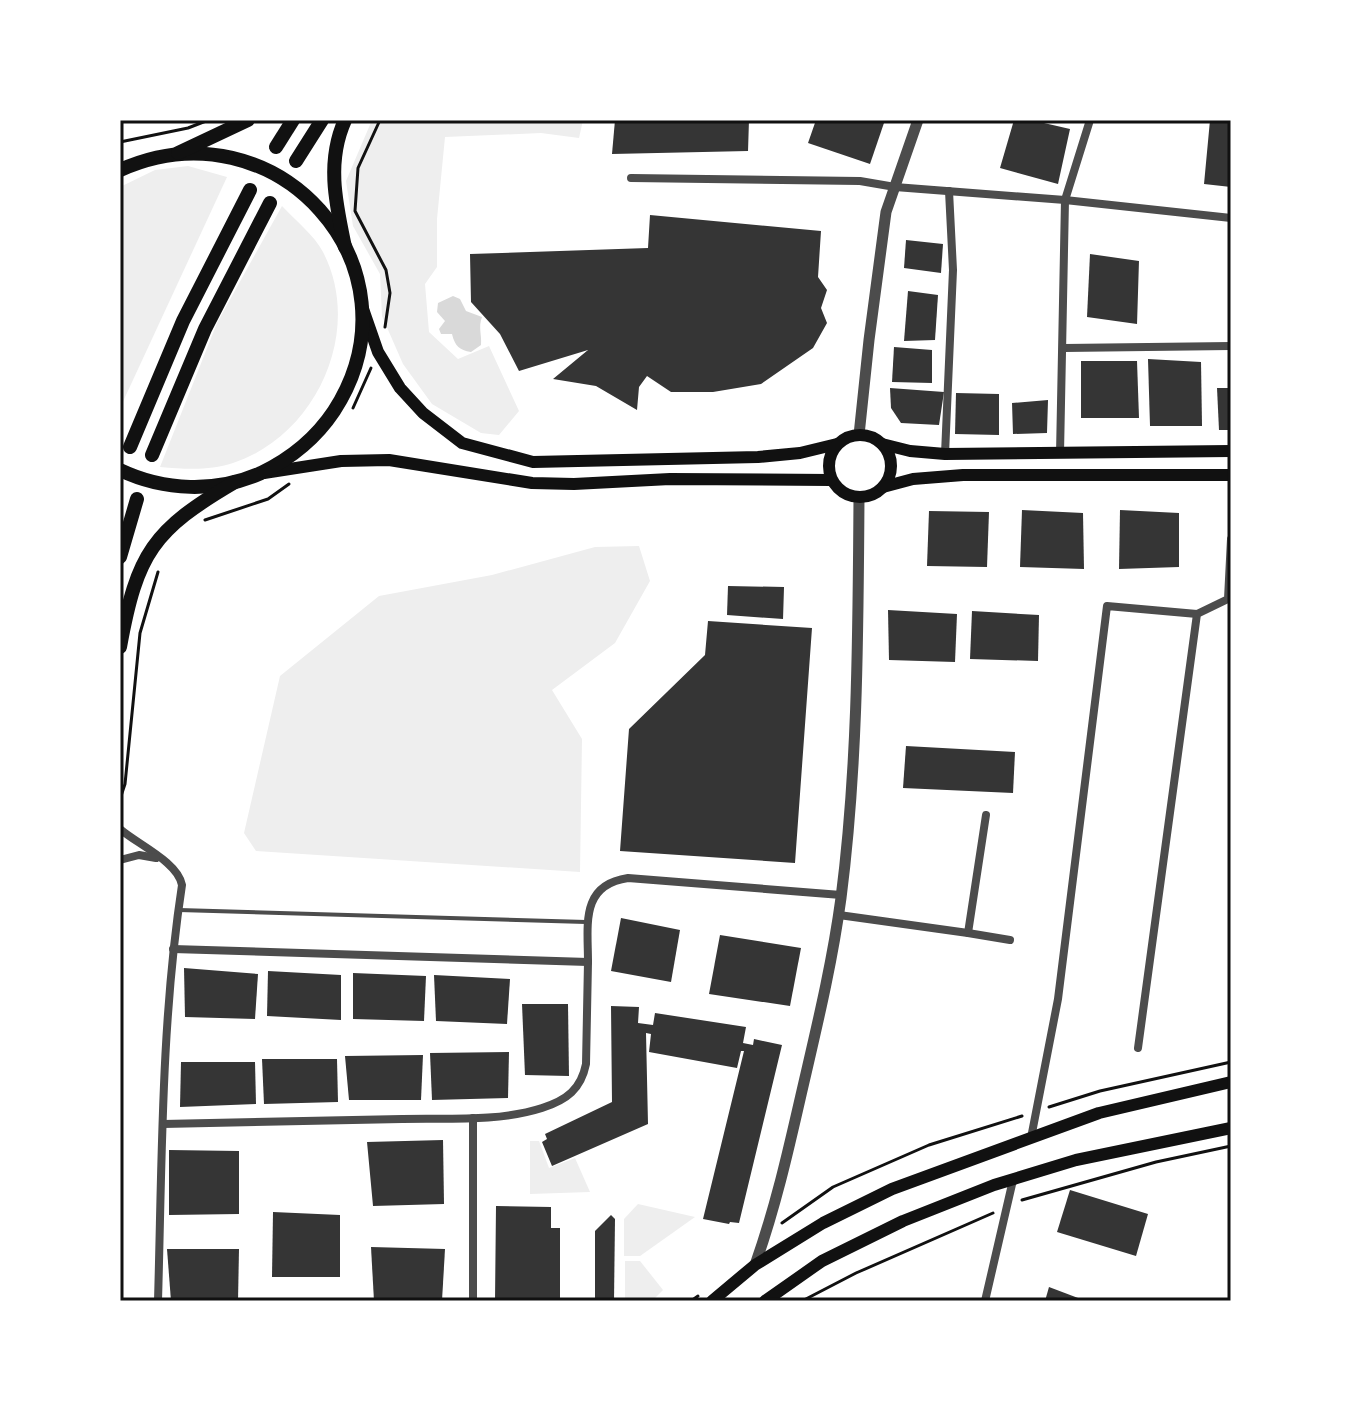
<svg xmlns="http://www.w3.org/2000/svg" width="1351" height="1421" viewBox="0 0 1351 1421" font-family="'Sofia Sans Condensed',sans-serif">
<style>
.green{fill:#eee}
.water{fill:#d9d9d9}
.building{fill:#353535}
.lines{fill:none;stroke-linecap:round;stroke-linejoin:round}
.path{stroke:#111;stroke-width:3}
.service{stroke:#4c4c4c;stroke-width:4}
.minor{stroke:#4c4c4c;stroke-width:8}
.tertiary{stroke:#4c4c4c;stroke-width:11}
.secondary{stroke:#111;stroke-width:12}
.primary{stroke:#111;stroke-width:14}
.trunk{stroke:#111;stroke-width:14}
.neatline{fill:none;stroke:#111;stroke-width:3}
</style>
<rect width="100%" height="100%" fill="#fff"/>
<g class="green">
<path d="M372 120H583L579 138 541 133 445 137 437 219V267L425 284 429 332 458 359 489 346 519 411 499 435 481 433 432 404 403 364 382 316 380 274 353 226 346 181Z"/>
<path d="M188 166 227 177 120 408V187L155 170Z"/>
<path d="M282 206C295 220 314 235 323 252 364 331 316 436 233 463 209 471 185 469 160 467L217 323Z"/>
<path d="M639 546 650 581 615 643 552 690 582 739 580 872 256 851 244 833 280 676 379 596 492 575 595 547Z"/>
<path d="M530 1141H539L549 1168 575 1158 590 1192 530 1194Z"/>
<path d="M638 1204 695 1217 640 1256H624V1219Z"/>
<path d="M625 1261H640L663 1290 652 1301H625Z"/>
</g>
<path class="water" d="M453 296 460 299 466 311 482 317C478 327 482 335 481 345L471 352C459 350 455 346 452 334H441L439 329 445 321 437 312 438 303Z"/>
<g class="building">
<path d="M615 120H749L748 151 612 154Z"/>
<path d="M816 120H885L870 164 808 143Z"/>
<path d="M1014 120H1031L1070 129 1058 184 1000 168Z"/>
<path d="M1210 120H1231V187L1204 184Z"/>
<path d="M650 215 821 231 818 277 827 290 821 308 827 323 813 348 761 384 713 392H671L647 376 639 387 637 410 596 386 553 379 588 350 519 371 500 334 471 302 470 254 648 248Z"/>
<path d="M906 240 943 244 941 273 904 268Z"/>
<path d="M1090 254 1139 261 1137 324 1087 317Z"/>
<path d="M908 291 938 295 935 340 904 341Z"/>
<path d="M894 347 932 350V383L892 382Z"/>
<path d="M1148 359 1201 362 1202 426H1150Z"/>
<path d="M1081 361H1137L1139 418H1081Z"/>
<path d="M890 388 944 392 939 425 901 423 891 408Z"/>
<path d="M1217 388H1231V430H1219Z"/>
<path d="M956 393 999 394V435L955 434Z"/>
<path d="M1048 400 1047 433 1013 434 1012 403Z"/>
<path d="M1022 510 1083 513 1084 569 1020 567Z"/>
<path d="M1120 510 1179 513V567L1119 569Z"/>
<path d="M929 511 989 512 987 567 927 566Z"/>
<path d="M728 586 784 587 783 619 727 615Z"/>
<path d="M888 610 957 614 955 662 889 660Z"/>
<path d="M972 611 1039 615 1038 661 970 659Z"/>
<path d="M708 621 812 628 795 863 620 851 629 729 705 655Z"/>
<path d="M906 746 1015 752 1013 793 903 788Z"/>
<path d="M621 918 680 930 671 982 611 971Z"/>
<path d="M720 935 801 948 790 1006 709 994Z"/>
<path d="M184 968 258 974 255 1019 185 1017Z"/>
<path d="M268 971 341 975V1020L267 1016Z"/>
<path d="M353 973 426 976 424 1021 353 1019Z"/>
<path d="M434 975 510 979 507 1024 436 1021Z"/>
<path d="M522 1004H568L569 1076 525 1075Z"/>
<path d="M611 1006 639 1007 638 1023 653 1025 655 1013 746 1027 743 1043 753 1045 754 1039 782 1045 739 1223 730 1222 729 1224 703 1219 744 1051H741L737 1068 649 1052 651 1034 646 1033 648 1124 552 1166 542 1142 547 1139 545 1134 612 1102Z"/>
<path d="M509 1052 508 1098 432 1100 430 1053Z"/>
<path d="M423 1055 421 1100H349L345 1056Z"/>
<path d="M262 1059H337L338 1102 264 1104Z"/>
<path d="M181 1062H255L256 1104 180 1107Z"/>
<path d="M443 1140 444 1204 373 1206 367 1142Z"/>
<path d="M169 1150 239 1151V1214L169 1215Z"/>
<path d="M1070 1190 1148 1214 1136 1256 1057 1232Z"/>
<path d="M496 1206 551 1207V1228H560V1301H495Z"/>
<path d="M273 1212 340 1215V1277H272Z"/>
<path d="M611 1215 615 1219 614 1301H595V1231Z"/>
<path d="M371 1247 445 1249 442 1301H374Z"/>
<path d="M167 1249H239L238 1301H171Z"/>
<path d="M1049 1287 1086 1301H1045Z"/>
</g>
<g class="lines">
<g class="path">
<path d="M380 120 358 168 355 211 386 270 390 293 385 327"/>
<path d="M120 142 188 128 206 121"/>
<path d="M353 408 371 368"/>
<path d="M205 520 268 499 289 484"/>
<path d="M120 799 125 784 140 633 158 572"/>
<path d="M1049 1107 1100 1091 1231 1062"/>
<path d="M1022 1200 1156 1162 1231 1146"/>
<path d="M782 1223 833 1187 929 1145 1022 1116"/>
<path d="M691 1301 698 1296"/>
<path d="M802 1301 856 1273 993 1213"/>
</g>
<path class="service" d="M179 910 586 922"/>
<g class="minor">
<path d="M631 178 860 181 895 187 1065 200 1231 218"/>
<path d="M1064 348 1231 346"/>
<path d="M945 454 953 270 949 191"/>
<path d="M1060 454 1065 200 1090 120"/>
<path d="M120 829C137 844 178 862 182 885 161 1022 162 1163 158 1301"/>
<path d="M120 860 139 855 156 858"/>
<path d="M839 915 968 933 986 815"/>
<path d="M968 933 1010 940"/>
<path d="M173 949 588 962C588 925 580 885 628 878L841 895"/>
<path d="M1138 1048 1197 614 1228 599 1231 539"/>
<path d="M163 1124C243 1122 323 1121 402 1119 448 1118 498 1122 542 1108 567 1100 581 1089 586 1064L588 962"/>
<path d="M1031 1138 1058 999 1107 606 1197 614"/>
<path d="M473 1301V1118"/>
<path d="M985 1301 1013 1180"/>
</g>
<g class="tertiary">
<path d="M859 435 869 340 886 212 918 120"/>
<path d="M755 1265C775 1209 788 1152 801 1095 816 1030 832 965 841 898 858 766 858 631 859 498"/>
</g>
<g class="secondary">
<path d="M362 306 378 352 400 388 423 413 462 443 533 462 758 457 800 453 837 444"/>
<circle cx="860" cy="466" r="31"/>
<path d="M882 444 910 451 945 454 1231 451"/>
<path d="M264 473 341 461 389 460 532 483 574 484 670 479 831 480"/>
<path d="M883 487 913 479 963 475H1231"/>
<path d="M712 1301 755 1265 823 1223 892 1189 1099 1113 1231 1082"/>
<path d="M765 1301 822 1261 903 1221 994 1185 1076 1160 1231 1128"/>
</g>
<path class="primary" d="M120 170C275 100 427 267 334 411 316 438 290 459 261 473 216 493 164 491 120 470"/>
<g class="trunk">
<path d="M345 120C326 162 336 204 345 247"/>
<path d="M276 147 293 120"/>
<path d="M178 153 248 120"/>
<path d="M296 161 322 120"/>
<path d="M130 447 183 321 250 190"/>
<path d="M152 455 205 329 270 203"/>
<path d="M120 557 137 499"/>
<path d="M120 647C137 553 153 530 235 482"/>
</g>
</g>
<rect width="1351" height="1421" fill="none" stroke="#ffffff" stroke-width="244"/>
<rect x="122" y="122" width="1107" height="1177" class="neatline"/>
</svg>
